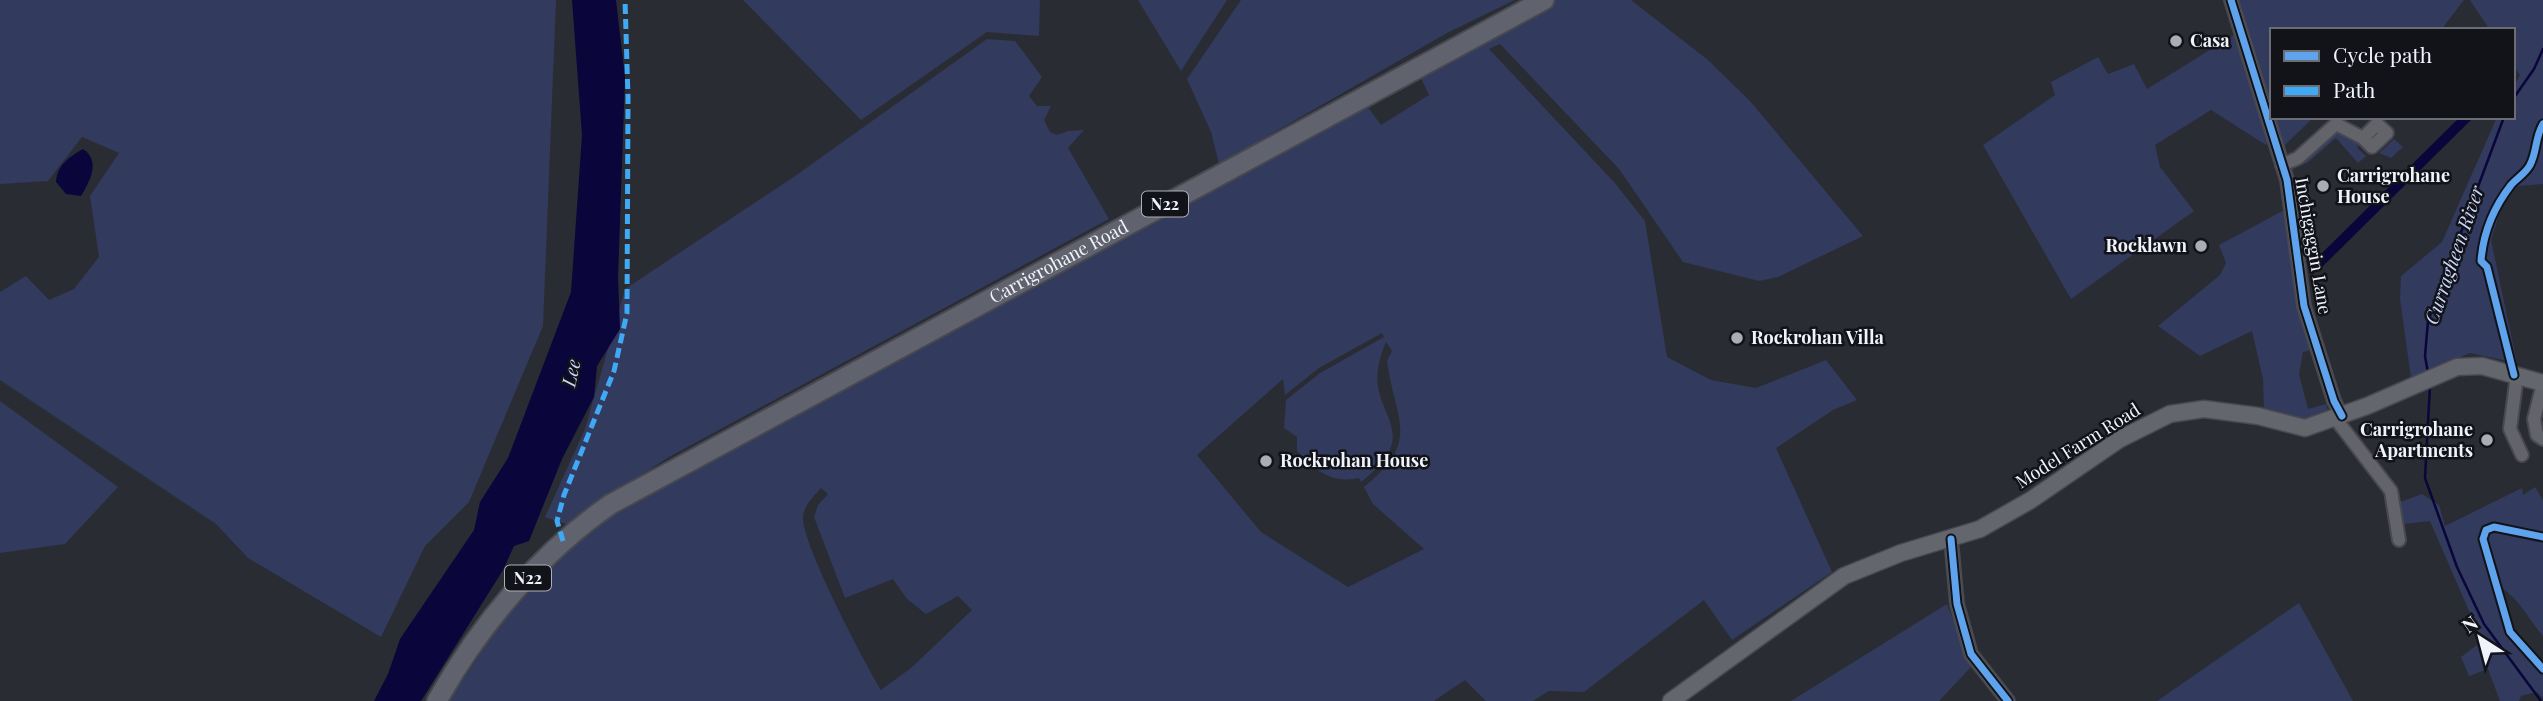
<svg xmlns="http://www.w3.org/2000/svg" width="2543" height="701" viewBox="0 0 2543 701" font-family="'Playfair Display',serif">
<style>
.green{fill:#323a5d;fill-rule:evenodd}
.water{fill:#0a053b}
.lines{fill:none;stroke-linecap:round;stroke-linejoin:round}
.stream{stroke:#0a053b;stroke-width:2.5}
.canal{stroke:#0a053b;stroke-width:10}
.minor-casing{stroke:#484950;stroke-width:16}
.major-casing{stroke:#484950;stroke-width:19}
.highway-casing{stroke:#484950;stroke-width:23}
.minor{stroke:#62646a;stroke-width:12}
.major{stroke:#64666e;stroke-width:16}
.highway{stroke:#60636d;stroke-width:19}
.quiet{stroke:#3fa9f5;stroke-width:5;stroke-dasharray:10 5;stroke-linecap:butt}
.cycleway-casing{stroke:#111319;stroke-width:11}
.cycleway{stroke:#60a3ed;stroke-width:7}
.poi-dot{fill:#abadb6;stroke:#111319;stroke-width:2.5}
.labels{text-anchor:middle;stroke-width:5;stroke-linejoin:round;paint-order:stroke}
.shield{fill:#111319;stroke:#aeb0b8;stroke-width:2}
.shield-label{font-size:16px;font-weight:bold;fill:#f1f3fc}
.poi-label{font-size:18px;font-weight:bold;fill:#f1f3fc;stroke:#111319;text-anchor:start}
.street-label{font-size:18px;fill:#f1f3fc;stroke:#111319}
.water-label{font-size:19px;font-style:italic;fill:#ccd7fd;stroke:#111319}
</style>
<rect width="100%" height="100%" fill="#2a2c33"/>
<g class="green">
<path d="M0 0H556L543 326 469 502 425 546 381 637 248 558 216 524 0 380V292L26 276 49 300 74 289 99 257 90 196 119 153 82 137 48 181 0 184Z"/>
<path d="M743 0H1040L1039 36 987 32 861 120Z"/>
<path d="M1138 0H1227L1181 71Z"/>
<path d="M1241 0H1515L1447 33 1219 164 1211 132 1187 79Z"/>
<path d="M1555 0H1631L1708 60 1750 101 1863 236 1778 277 1759 281 1683 262 1619 169 1500 44 1489 49 1614 182 1645 221 1667 357 1711 380 1756 388 1826 360 1857 400 1833 410 1776 448 1832 572 1732 640 1704 600 1584 692 1549 691 1533 701H1486L1465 680 1434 701H449L504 618 577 538 641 492 1365 103 1381 125 1429 95 1420 76ZM1382 333 1384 337 1320 373 1286 400 1284 428 1297 437V451C1316 470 1330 484 1359 478L1361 482C1373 473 1389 458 1392 443 1396 428 1384 410 1380 395 1374 376 1379 360 1386 342L1392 351 1387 361C1395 421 1422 440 1364 487L1373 504 1424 549 1348 587 1261 532 1197 455 1283 379 1285 395 1319 368ZM821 488 828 494 818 505 814 517 845 598 893 579 907 599 926 614 958 596 972 610 911 668 881 690C865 664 800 541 803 516 805 504 814 496 821 488Z"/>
<path d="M2235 0H2464L2441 30H2272V113Z"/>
<path d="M2470 0H2543V184L2519 186 2505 196 2491 240 2517 363 2470 353 2411 378 2400 299 2401 276 2442 242 2497 117H2513V88L2520 75 2513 65V30H2490Z"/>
<path d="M2237 33 2271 137 2266 145 2211 110 2155 145 2160 167 2194 211 2071 299 1983 145 2055 95 2051 82 2098 57 2108 74 2134 64 2147 89Z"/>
<path d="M987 39 1015 41 1042 77 1029 96 1037 106H1051L1044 120 1050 132 1057 135 1068 131 1084 130 1068 148 1109 219 669 457 566 524 545 517 585 429 625 289 795 176Z"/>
<path d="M2273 117H2314L2283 147Z"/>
<path d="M2338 131 2361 143 2357 148 2366 156 2358 163 2336 138 2306 164 2302 161 2332 133Z"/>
<path d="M2394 139 2403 147 2391 158 2379 153Z"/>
<path d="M2288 208 2298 303 2311 350 2303 352 2299 374 2308 409 2326 404 2329 413 2304 420 2264 412 2263 379 2252 331 2200 356 2158 326 2220 275 2226 263 2219 245Z"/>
<path d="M0 401 118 487 65 544 0 553Z"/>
<path d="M2535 487 2543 500V636C2525 615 2517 593 2491 582L2504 632 2543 665V698L2537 692 2521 696 2519 701H2500L2488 669 2469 676 2461 657 2482 641 2430 521 2404 524 2400 502 2422 494 2439 505 2445 526 2522 488 2523 495Z"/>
<path d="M2299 603 2353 701H2157Z"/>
<path d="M1947 604 1971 667 1939 701H1791Z"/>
</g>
<g class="water">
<path d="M572 0H616L625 77 618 278 620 329 597 366 594 397 562 459 529 541 514 546 503 570 421 701H374L388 674 400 639 474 530 480 502 508 458 571 292 582 135Z"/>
<path d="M83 149C101 161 90 181 81 196L66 194 56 182C57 165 69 157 83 149Z"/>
</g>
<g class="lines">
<g class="stream">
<path d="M2513 99 2534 69 2543 49"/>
<path d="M2428 373 2425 356 2428 321 2504 117"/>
<path d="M2430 386 2425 478 2457 567 2484 624 2541 701"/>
</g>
<path class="canal" d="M2319 263 2467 117"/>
<defs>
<g id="minor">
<path d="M2231 0 2287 180 2304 306 2334 401 2342 416"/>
<path d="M2282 165 2298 158 2336 124 2363 138 2372 147 2387 133 2377 124 2363 138"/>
<path d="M2517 375 2510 429 2522 455"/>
<path d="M2543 384 2534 419 2537 435 2543 439"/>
<path d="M2335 418 2391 491 2399 540"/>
<path d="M1951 539 1957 604 1971 654 2008 701"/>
</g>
<path id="major" d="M1671 701 1844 576 1901 553 1980 529 2031 500 2120 439 2170 414 2204 409 2258 416 2305 428 2367 406 2457 367 2482 366 2543 383"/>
<g id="highway">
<path id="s1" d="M437 701C479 626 540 553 611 504L1544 0"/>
</g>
</defs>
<use href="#minor" class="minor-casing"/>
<use href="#major" class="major-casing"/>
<use href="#highway" class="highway-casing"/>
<use href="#minor" class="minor"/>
<use href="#major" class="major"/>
<use href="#highway" class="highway"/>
<path class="quiet" d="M563 541 557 521 564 495 614 371 627 313 628 97 625 0"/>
<defs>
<g id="cycleway">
<path d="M2231 0 2287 180 2304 306 2334 401 2342 416"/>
<path d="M2514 375 2487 267 2481 261C2483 234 2494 207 2511 185 2516 179 2526 173 2530 165 2537 152 2535 137 2543 124"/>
<path d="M2543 537 2494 527 2486 530 2483 539 2510 632 2543 669"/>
<path d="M1951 539 1957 604 1971 654 2008 701"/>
</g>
</defs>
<use href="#cycleway" class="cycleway-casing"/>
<use href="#cycleway" class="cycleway"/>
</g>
<g class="poi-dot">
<circle cx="2176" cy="41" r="7"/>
<circle cx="2323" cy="186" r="7"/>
<circle cx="2201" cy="246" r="7"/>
<circle cx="1737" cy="338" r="7"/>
<circle cx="2487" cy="440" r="7"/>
<circle cx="1266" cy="461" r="7"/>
</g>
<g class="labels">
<g class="shield">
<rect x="1142" y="191.5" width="46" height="25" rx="5"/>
<rect x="505" y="565.5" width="46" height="25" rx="5"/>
</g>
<g class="shield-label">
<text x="1165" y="210">N22</text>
<text x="528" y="584">N22</text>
</g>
<g class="poi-label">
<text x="2190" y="47">Casa</text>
<text x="2337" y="182">Carrigrohane<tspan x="2337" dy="21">House</tspan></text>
<text x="2187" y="252" text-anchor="end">Rocklawn</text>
<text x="1751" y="344">Rockrohan Villa</text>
<text x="2473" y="436" text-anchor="end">Carrigrohane<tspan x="2473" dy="21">Apartments</tspan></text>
<text x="1280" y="467">Rockrohan House</text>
</g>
<g class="street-label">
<text transform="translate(2313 246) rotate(80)" y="6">Inchigaggin Lane</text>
<text dy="6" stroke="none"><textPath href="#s1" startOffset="774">Carrigrohane Road</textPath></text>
<text transform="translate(2078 446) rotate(-32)" y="6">Model Farm Road</text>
</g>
<g class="water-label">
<text transform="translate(2454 255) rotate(-71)" y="7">Curragheen River</text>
<text transform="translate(571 373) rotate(-78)" y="7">Lee</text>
</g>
</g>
<rect x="2270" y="28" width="245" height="91" fill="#111319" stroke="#6b6d74" stroke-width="2"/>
<rect x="2284" y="51" width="35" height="10" fill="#60a3ed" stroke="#6b6d74" stroke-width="2"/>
<text x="2333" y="63" font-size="21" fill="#f1f3fc">Cycle path</text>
<rect x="2284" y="86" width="35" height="10" fill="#3fa9f5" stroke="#6b6d74" stroke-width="2"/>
<text x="2333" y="98" font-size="21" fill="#f1f3fc">Path</text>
<g transform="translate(2480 638) rotate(324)" stroke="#111319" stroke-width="5" paint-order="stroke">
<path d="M0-5L12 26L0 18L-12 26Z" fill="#f1f3fc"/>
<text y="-10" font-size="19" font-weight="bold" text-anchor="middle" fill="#f1f3fc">N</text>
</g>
</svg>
